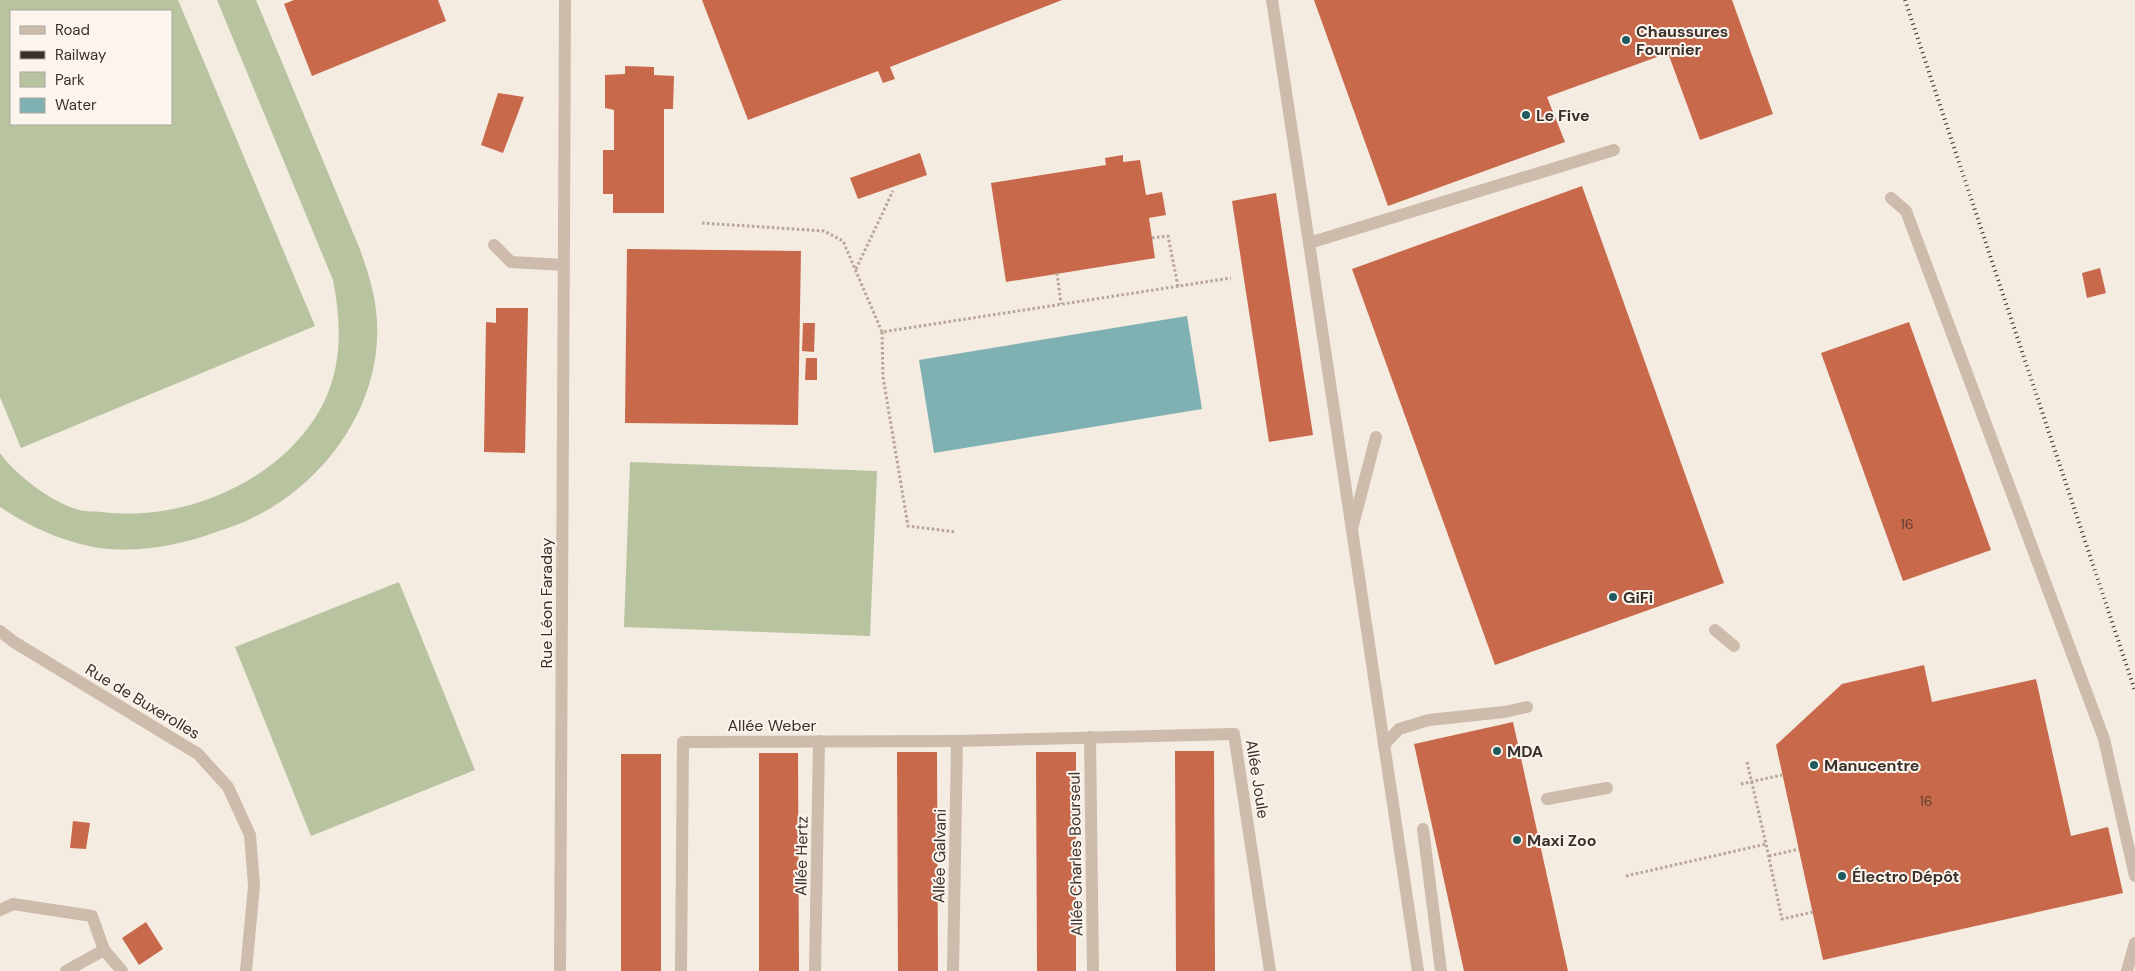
<svg xmlns="http://www.w3.org/2000/svg" width="2135" height="971" viewBox="0 0 2135 971" font-family="'DM Sans',sans-serif">
<style>
.green{fill:#b8c4a0;fill-rule:evenodd}
.water{fill:#7fb0b2}
.building{fill:#c8694b}
.lines{fill:none;stroke-linecap:round;stroke-linejoin:round}
.path{stroke:#b9a596;stroke-width:3;stroke-dasharray:2.5 2.5;stroke-linecap:butt}
.service{stroke:#cdbbac;stroke-width:12}
.minor{stroke:#cdbbac;stroke-width:12}
.tertiary{stroke:#cdbbac;stroke-width:12}
.rail{stroke:#3b302b;stroke-width:4;stroke-dasharray:1 4;stroke-linecap:butt}
.poi-dot{fill:#1f5a5e;stroke:#fbf5ee;stroke-width:2}
.labels{text-anchor:middle;stroke-width:4;stroke-linejoin:round;paint-order:stroke}
.number-label{font-size:14px;fill:#5e3e33}
.poi-label{font-size:16px;font-weight:bold;fill:#3b302b;stroke:#fbf5ee;text-anchor:start}
.street-label{font-size:16px;fill:#3b302b;stroke:#fbf5ee}
</style>
<rect width="100%" height="100%" fill="#f4ebe1"/>
<g class="green">
<path d="M0 0H178L315 326 21 448 0 397ZM11 11H171V124H11Z"/>
<path d="M217 0H256L359 247C370 276 379 307 377 339 374 414 321 485 254 517 243 523 231 527 219 531 179 546 135 554 93 547 58 540 29 526 0 507V453C16 475 50 501 76 509 84 512 94 511 102 512 185 523 286 479 324 402 343 362 341 322 333 280Z"/>
<path d="M630 462 877 471 870 636 624 627Z"/>
<path d="M399 582 475 770 311 836 235 647Z"/>
</g>
<path class="water" d="M1187 316 1202 409 934 453 919 360Z"/>
<g class="building">
<path d="M294 0H438L446 21 312 76 284 4Z"/>
<path d="M702 0H1062L890 67 895 79 883 83 878 71 748 120Z"/>
<path d="M1314 0H1732L1773 114 1700 140 1668 53 1547 97 1565 142 1388 206Z"/>
<path d="M625 66 654 67V75L674 76 673 109H664V213H613V194H603V150H614V110L605 108V75L625 74Z"/>
<path d="M498 93 524 97 503 153 481 145Z"/>
<path d="M920 153 927 175 858 199 850 178Z"/>
<path d="M1123 155V162L1140 160 1146 195 1162 192 1166 215 1149 218 1155 258 1006 282 991 183 1106 165 1105 158Z"/>
<path d="M1582 186 1724 583 1495 665 1352 269Z"/>
<path d="M1276 193 1313 435 1269 442 1232 201Z"/>
<path d="M627 249 801 251 798 425 625 423Z"/>
<path d="M2100 268 2106 293 2087 298 2082 273Z"/>
<path d="M496 308H528L525 453 484 452 486 322 496 323Z"/>
<path d="M1909 322 1991 550 1903 581 1821 353Z"/>
<path d="M803 323H815L814 352 802 351Z"/>
<path d="M806 358H817V380H805Z"/>
<path d="M1924 665 1932 702 2036 679 2071 836 2108 827 2123 893 1823 960 1776 745 1842 684Z"/>
<path d="M1513 722 1568 971H1464L1414 744Z"/>
<path d="M1175 751H1214L1215 971H1176Z"/>
<path d="M897 752H937L938 971H898Z"/>
<path d="M1036 752H1076V971H1037Z"/>
<path d="M759 753H798L799 971H759Z"/>
<rect x="621" y="754" width="40" height="217"/>
<path d="M73 821 90 823 86 849 70 848Z"/>
<path d="M146 922 163 949 139 965 122 938Z"/>
</g>
<g class="lines">
<g class="path">
<path d="M702 223 824 231 843 241 882 332 1231 278"/>
<path d="M1152 238 1168 236 1178 286"/>
<path d="M856 269 893 191"/>
<path d="M1057 273 1061 304"/>
<path d="M882 332 883 377 908 526 956 532"/>
<path d="M1747 762 1766 844 1782 919 1813 912"/>
<path d="M1741 784 1782 775"/>
<path d="M1769 856 1799 849"/>
<path d="M1626 876 1766 844"/>
</g>
<g class="service">
<path d="M1272 0 1309 243 1614 150"/>
<path d="M1891 198 1906 211 2104 739 2135 876"/>
<path d="M564 234 565 0"/>
<path d="M1309 243 1418 971"/>
<path d="M494 245 511 262 564 265"/>
<path d="M1353 525 1376 437"/>
<path d="M1715 630 1734 646"/>
<path d="M1384 745 1399 729 1429 720 1504 712 1527 707"/>
<path d="M1547 799 1607 788"/>
<path d="M1423 829 1441 971"/>
<path d="M0 910 13 904 92 916 104 950 66 971"/>
<path d="M104 950 122 971"/>
<path d="M2127 971 2135 943"/>
</g>
<g class="minor">
<path d="M1090 737 1093 971"/>
<path d="M560 971 564 234"/>
<path d="M681 971 683 742 957 741 1234 734 1270 971"/>
<path d="M815 971 819 741"/>
<path d="M953 971 957 741"/>
</g>
<path class="tertiary" d="M0 631 14 642 198 754 228 787 250 835 254 886 246 971"/>
<path class="rail" d="M1905 0 2135 691"/>
</g>
<g class="poi-dot">
<circle cx="1626" cy="40" r="5"/>
<circle cx="1526" cy="115" r="5"/>
<circle cx="1613" cy="597" r="5"/>
<circle cx="1497" cy="751" r="5"/>
<circle cx="1814" cy="765" r="5"/>
<circle cx="1517" cy="840" r="5"/>
<circle cx="1842" cy="876" r="5"/>
</g>
<g class="labels">
<g class="number-label">
<text x="1907" y="529">16</text>
<text x="1926" y="806">16</text>
</g>
<g class="poi-label">
<text x="1636" y="37">Chaussures<tspan x="1636" dy="18">Fournier</tspan></text>
<text x="1536" y="121">Le Five</text>
<text x="1623" y="603">GiFi</text>
<text x="1507" y="757">MDA</text>
<text x="1824" y="771">Manucentre</text>
<text x="1527" y="846">Maxi Zoo</text>
<text x="1852" y="882">Électro Dépôt</text>
</g>
<g class="street-label">
<text transform="translate(546 603) rotate(-90)" y="6">Rue Léon Faraday</text>
<text transform="translate(143 701) rotate(31)" y="6">Rue de Buxerolles</text>
<text x="772" y="731">Allée Weber</text>
<text transform="translate(1258 779) rotate(81)" y="6">Allée Joule</text>
<text transform="translate(1075 854) rotate(-91)" y="6">Allée Charles Bourseul</text>
<text transform="translate(801 856) rotate(-89)" y="6">Allée Hertz</text>
<text transform="translate(939 856) rotate(-89)" y="6">Allée Galvani</text>
</g>
</g>
<rect x="10" y="10" width="162" height="115" fill="#fbf5ee" stroke="#aea6a0"/>
<rect x="20" y="26" width="25" height="8" fill="#cdbbac" stroke="#aea6a0"/>
<text x="55" y="35" font-size="15" fill="#3b302b">Road</text>
<rect x="20" y="51" width="25" height="8" fill="#3b302b" stroke="#aea6a0"/>
<text x="55" y="60" font-size="15" fill="#3b302b">Railway</text>
<rect x="20" y="72" width="25" height="15" fill="#b8c4a0" stroke="#aea6a0"/>
<text x="55" y="85" font-size="15" fill="#3b302b">Park</text>
<rect x="20" y="98" width="25" height="15" fill="#7fb0b2" stroke="#aea6a0"/>
<text x="55" y="110" font-size="15" fill="#3b302b">Water</text>
</svg>
